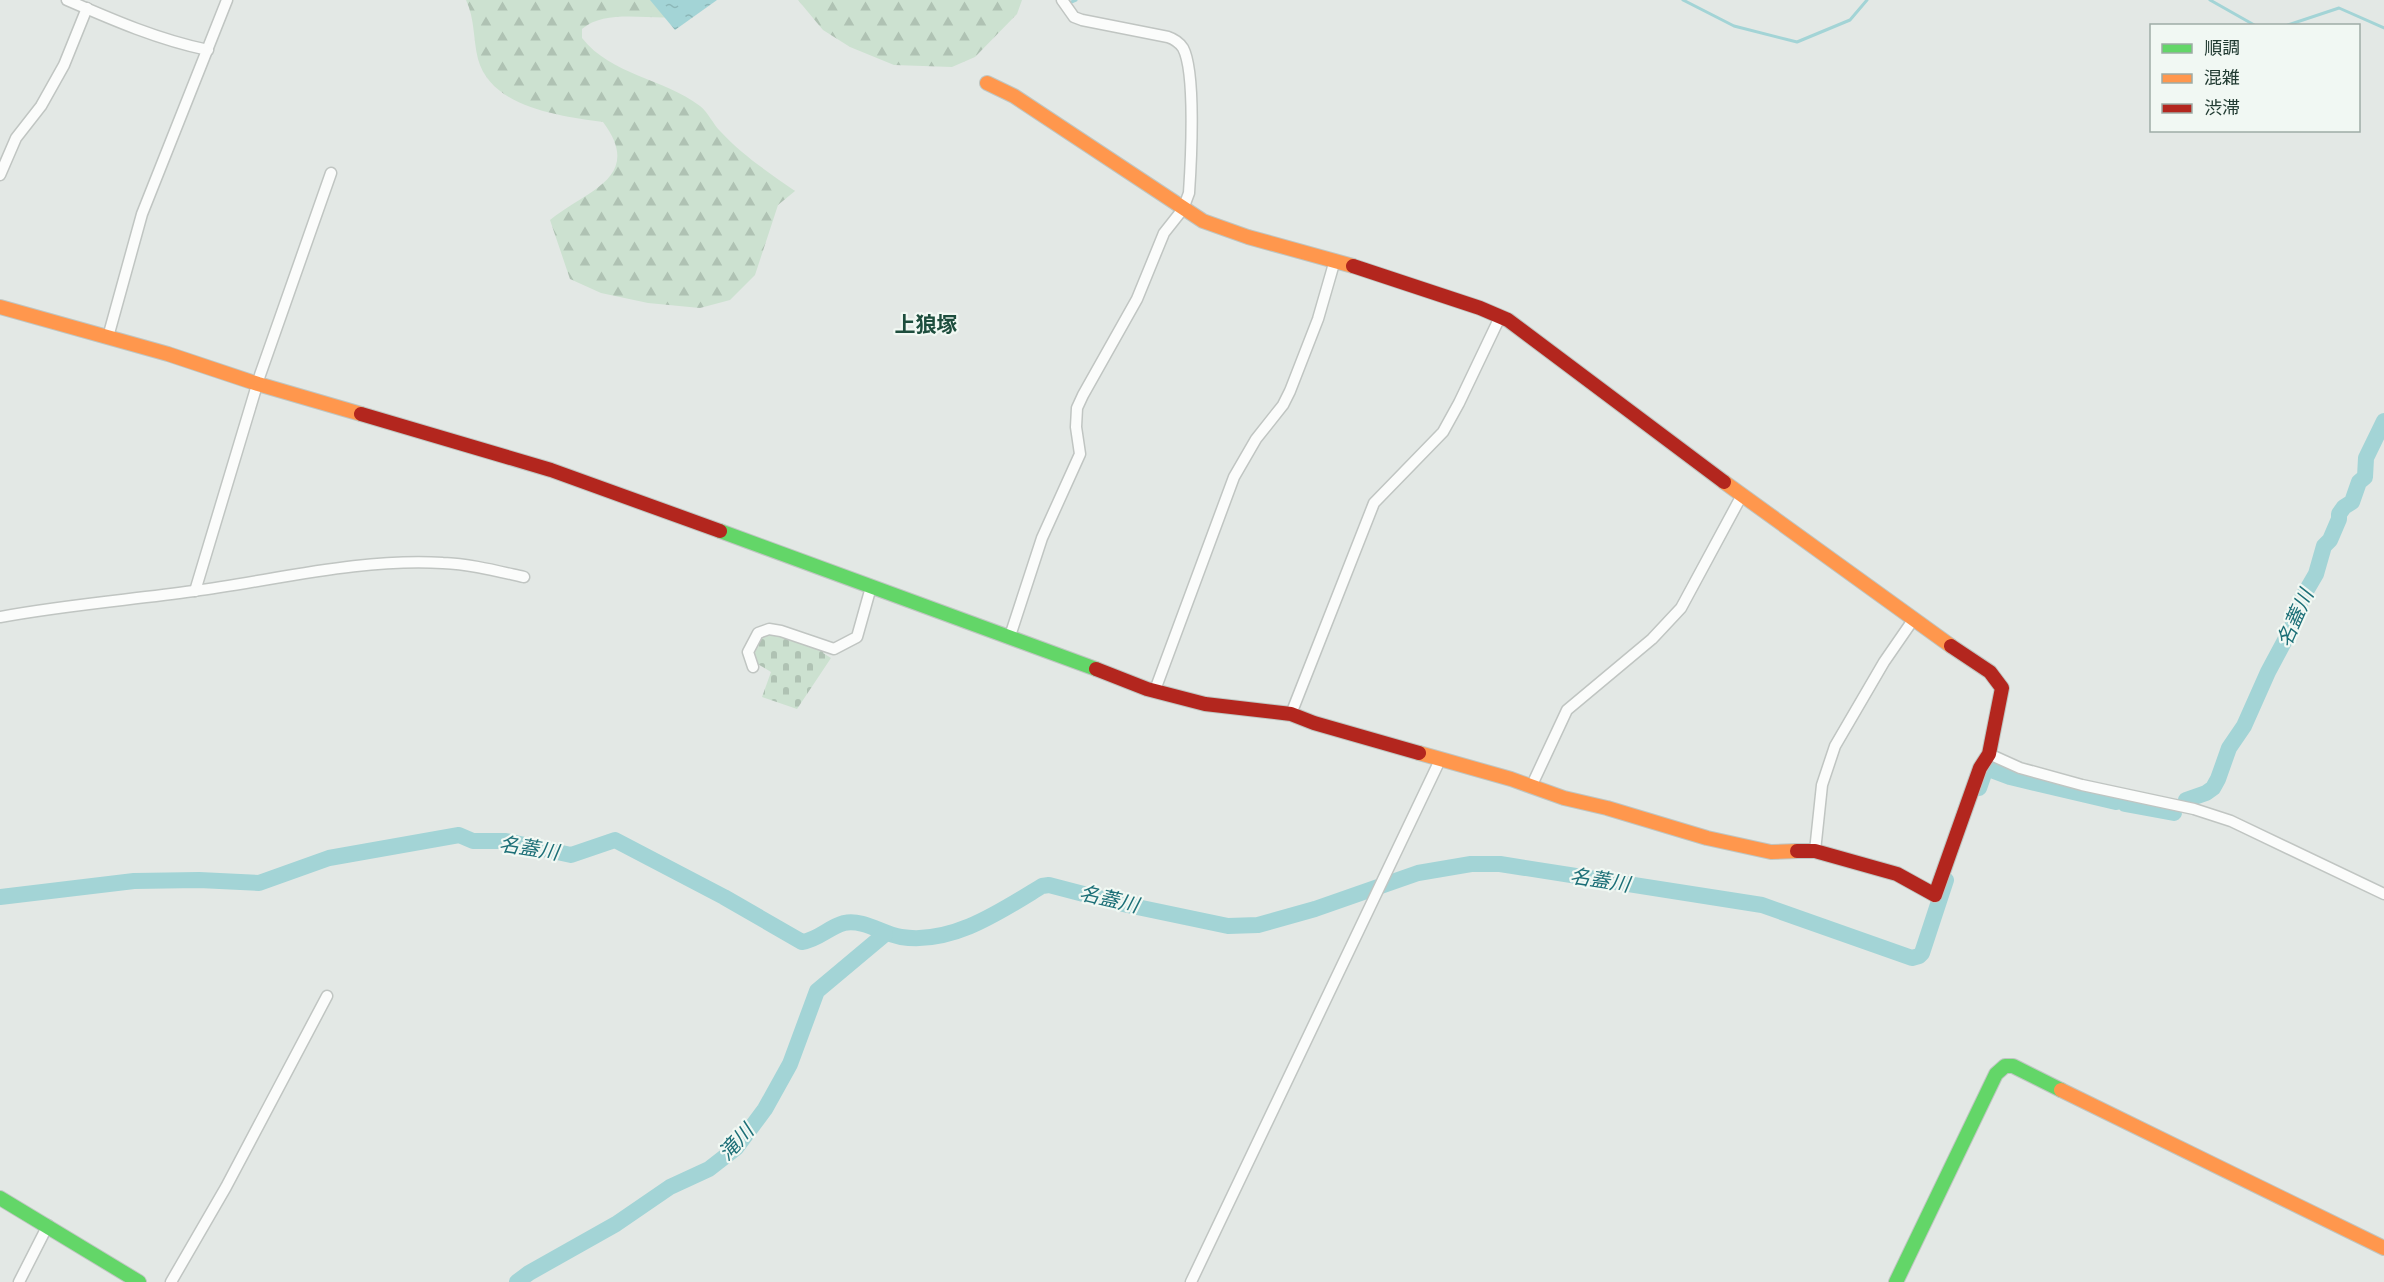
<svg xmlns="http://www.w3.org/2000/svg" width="2384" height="1282" viewBox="0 0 2384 1282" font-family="Jost,'Noto Sans JP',sans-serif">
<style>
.forest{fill:url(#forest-firs)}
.cemetery{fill:url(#cemetery-stones)}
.water{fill:url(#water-ripples)}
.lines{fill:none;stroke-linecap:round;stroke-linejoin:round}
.stream{stroke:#a3d4d6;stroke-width:3}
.river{stroke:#a3d4d6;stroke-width:16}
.street-casing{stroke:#c0c5c2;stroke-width:13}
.fast-casing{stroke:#bfc6c2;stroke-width:16}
.slow-casing{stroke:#bfc6c2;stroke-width:16}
.jam-casing{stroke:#bfc6c2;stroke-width:16}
.street{stroke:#fbfcfb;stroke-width:10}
.fast{stroke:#63d668;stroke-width:14}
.slow{stroke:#ff974d;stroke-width:14}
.jam{stroke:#b3261e;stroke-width:14}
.labels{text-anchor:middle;stroke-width:4.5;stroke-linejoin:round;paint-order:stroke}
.water-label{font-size:20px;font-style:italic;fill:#1c6f77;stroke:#f1f8f3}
.quarter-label{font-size:21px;font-weight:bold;fill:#1d4d3d;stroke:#f1f8f3}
</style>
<defs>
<pattern id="forest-firs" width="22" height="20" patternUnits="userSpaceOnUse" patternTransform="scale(1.5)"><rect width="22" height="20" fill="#cce1d0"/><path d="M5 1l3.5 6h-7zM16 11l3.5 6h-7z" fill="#afc2b3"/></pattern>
<pattern id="cemetery-stones" width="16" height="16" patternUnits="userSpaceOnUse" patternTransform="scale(1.5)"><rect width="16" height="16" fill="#cce1d0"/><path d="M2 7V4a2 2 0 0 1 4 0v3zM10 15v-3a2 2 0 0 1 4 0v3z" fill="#afc2b3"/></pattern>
<pattern id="water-ripples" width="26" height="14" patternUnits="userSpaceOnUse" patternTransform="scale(1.5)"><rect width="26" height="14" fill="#a3d4d6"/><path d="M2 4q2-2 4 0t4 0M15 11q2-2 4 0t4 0" fill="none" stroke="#8cb7b8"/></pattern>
</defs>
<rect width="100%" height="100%" fill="#e3e8e5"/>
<g class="forest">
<path d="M466 0H711C687 36 616 0 582 29V38C611 75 663 78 700 106 708 112 713 124 720 131 742 155 768 172 795 191L778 205 755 275 730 300 700 308 648 303 601 293 570 279 550 220C585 191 645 178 603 122 561 116 491 108 478 59 473 39 475 19 466 0Z"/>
<path d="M798 0H1022L1017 14 975 57 952 67 894 65 850 47 823 30Z"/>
</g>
<path class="cemetery" d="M768 631 825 649 823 653 831 658 797 709 762 697 771 672 756 663 751 655 759 636Z"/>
<path class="water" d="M650 0H717L675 30Z"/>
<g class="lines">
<g class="stream">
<path d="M1683 0 1734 26 1797 42 1850 20 1867 0"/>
<path d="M2210 0 2256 26"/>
<path d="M1069 3 1076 0"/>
<path d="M2285 26 2339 8 2384 28"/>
</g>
<g class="river">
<path d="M1979 788 1986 768 2010 777 2116 802"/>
<path d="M2186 800 2206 793 2213 788 2218 779 2229 748 2244 726 2268 672 2291 629 2302 598 2316 574 2324 546 2330 540 2339 519V514L2344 507 2352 502 2359 482 2365 477 2366 458 2384 421"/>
<path d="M2125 804 2174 813"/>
<path d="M0 897 134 881 199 880 259 883 329 858 459 835 473 841H506L571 855 615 840 724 897 802 942C818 940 829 927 844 923 864 919 882 934 901 937 952 945 1001 911 1042 886L1049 885 1118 903 1228 926 1258 925 1315 909 1418 873 1471 864H1500L1762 905 1912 958 1919 956 1922 953 1946 880"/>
<path d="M517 1282 529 1273 616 1224 670 1187 709 1169 736 1148 765 1109 790 1064 817 991 885 934"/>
</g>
<defs>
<g id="street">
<path d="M67 0C113 20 159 40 208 50"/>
<path d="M0 175 16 138 41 106 64 65 87 8"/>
<path d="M108 337 142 214 227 0"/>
<path d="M195 591 260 375 331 173"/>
<path d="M0 617C64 605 129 600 194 591 276 580 360 558 443 563 470 564 497 571 524 577"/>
<path d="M1010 636 1042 538 1080 454 1076 427 1077 408 1083 395 1137 299 1164 233 1183 209 1189 193C1191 163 1196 72 1183 48 1179 42 1174 39 1168 37L1082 20 1074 17 1062 0"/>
<path d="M753 667 748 652 758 633 769 629 781 631 834 649 857 637 871 587"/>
<path d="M1155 690 1234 477 1256 439 1283 405 1290 391 1318 319 1335 260"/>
<path d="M1291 714 1374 503 1443 432 1459 403 1500 317"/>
<path d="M1989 754 2020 768 2082 785 2194 809 2231 821 2384 894"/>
<path d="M1531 787 1567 710 1652 639 1681 608 1742 495"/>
<path d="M1815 851 1822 785 1835 746 1884 662 1913 620"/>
<path d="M19 1282 48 1225"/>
<path d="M171 1282 226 1187 327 996"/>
<path d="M1191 1282 1440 760"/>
</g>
<g id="fast">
<path d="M720 531 1096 669"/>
<path d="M0 1198 139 1282"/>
<path d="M1896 1282 1996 1074 2005 1066H2013L2061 1090"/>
</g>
<g id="slow">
<path d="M987 83 1014 96 1203 221 1248 237 1353 266"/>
<path d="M0 307 168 354 258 384 361 414"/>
<path d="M1724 482 1951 646"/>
<path d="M1419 753 1511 779 1564 798 1607 808 1707 838 1771 852 1797 851"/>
<path d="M2061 1090 2384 1248"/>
</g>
<g id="jam">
<path d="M1353 266 1480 308 1508 320 1724 482"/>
<path d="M361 414 551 470 720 531"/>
<path d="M1096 669 1147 689 1205 704 1291 714 1314 723 1419 753"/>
<path d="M1797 851H1815L1897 874 1935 895 1980 768 1989 754 2002 688 1990 672 1951 646"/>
</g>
</defs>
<use href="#street" class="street-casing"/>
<use href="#fast" class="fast-casing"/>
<use href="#slow" class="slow-casing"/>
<use href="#jam" class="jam-casing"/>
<use href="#street" class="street"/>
<use href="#fast" class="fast"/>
<use href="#slow" class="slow"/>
<use href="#jam" class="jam"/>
</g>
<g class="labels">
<g class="water-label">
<text transform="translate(2295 618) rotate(-66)" y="7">名蓋川</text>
<text transform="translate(529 848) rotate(9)" y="7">名蓋川</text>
<text transform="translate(1600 880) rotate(9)" y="7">名蓋川</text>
<text transform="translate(1109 899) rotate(13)" y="7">名蓋川</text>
<text transform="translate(736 1142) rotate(-47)" y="7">滝川</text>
</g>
<g class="quarter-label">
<text x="926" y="332">上狼塚</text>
</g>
</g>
<rect x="2150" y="24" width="210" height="108" fill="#f1f8f3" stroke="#9eaca6" stroke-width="1.5"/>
<rect x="2162" y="44" width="30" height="9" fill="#63d668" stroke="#9eaca6" stroke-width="1.5"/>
<text x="2204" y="54" font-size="18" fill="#213b32">順調</text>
<rect x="2162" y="74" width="30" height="9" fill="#ff974d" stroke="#9eaca6" stroke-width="1.5"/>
<text x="2204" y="84" font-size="18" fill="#213b32">混雑</text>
<rect x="2162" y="104" width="30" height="9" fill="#b3261e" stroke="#9eaca6" stroke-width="1.5"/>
<text x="2204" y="114" font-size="18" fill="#213b32">渋滞</text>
</svg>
